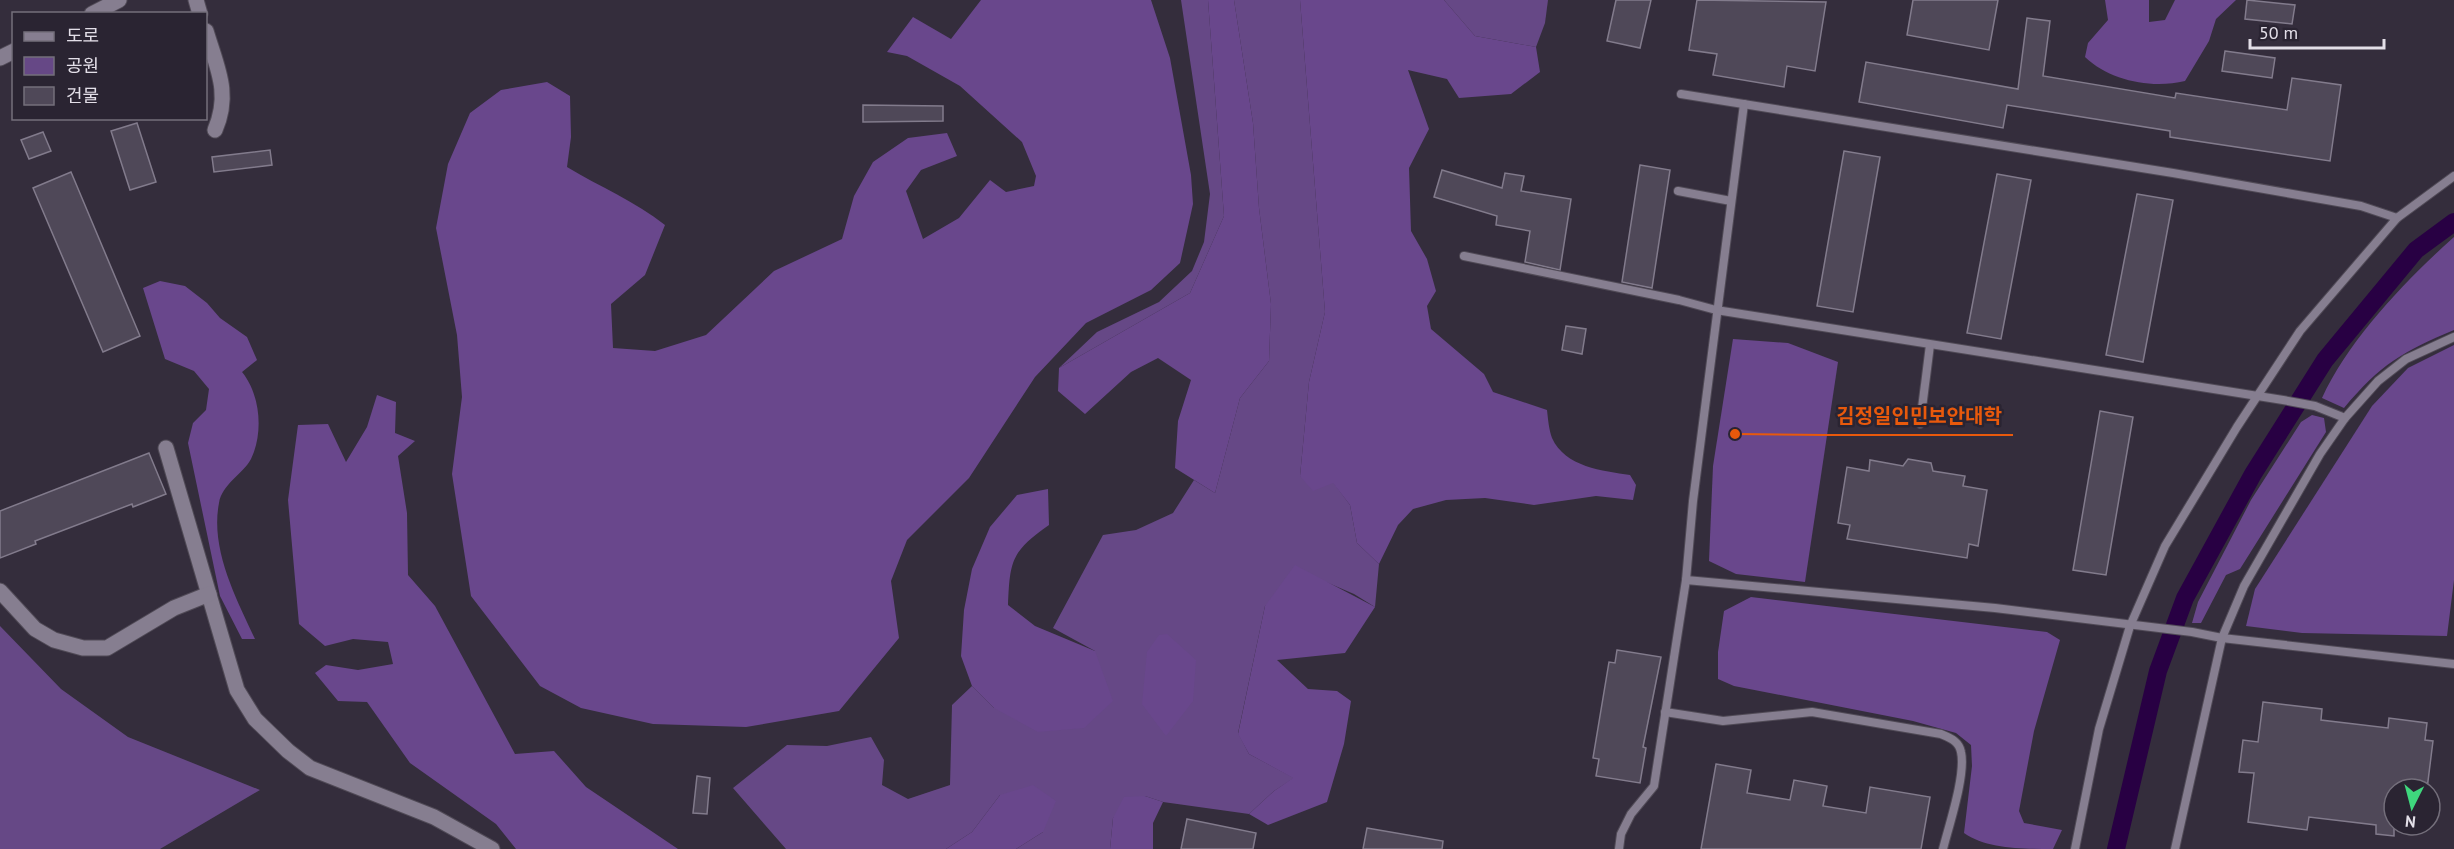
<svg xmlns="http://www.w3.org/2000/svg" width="2454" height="849" viewBox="0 0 2454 849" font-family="'PT Sans','Noto Sans KR',sans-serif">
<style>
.green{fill:#664886}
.forest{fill:#69478c}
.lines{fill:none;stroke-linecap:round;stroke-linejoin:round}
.canal{stroke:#280043;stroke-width:18}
.building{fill:#4f4858;stroke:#827b8c;stroke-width:1.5}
.service-casing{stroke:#504a56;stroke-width:10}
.minor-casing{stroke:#504a56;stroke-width:17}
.service{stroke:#867e90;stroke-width:8}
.minor{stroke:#867e90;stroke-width:15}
.leader{fill:none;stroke:#e8590c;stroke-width:2}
.callout-dot{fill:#e8590c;stroke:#2a2432;stroke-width:2}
.callout-label{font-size:20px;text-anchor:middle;font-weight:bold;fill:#e8590c;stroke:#2a2432;stroke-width:5;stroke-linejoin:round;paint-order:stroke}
</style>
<rect width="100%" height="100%" fill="#342d3c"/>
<g class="green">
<path d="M1181 0H1208L1224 216 1190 293 1059 368 1097 332 1159 302 1192 271 1204 242 1210 194Z"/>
<path d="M1234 0H1300L1325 312 1309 382 1300 476 1333 482 1350 505 1357 543 1379 564 1375 607 1354 594 1326 582 1265 606 1238 733 1249 754 1294 778 1274 791 1249 814 1163 802 1145 796 1113 818 1110 849H1016L1043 832 1000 795 972 832 946 849H786L733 788 787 745 827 746 871 737 884 760 882 785 908 799 950 785 952 705 972 686 994 708 1095 651 1053 628 1103 535 1136 530 1173 513 1194 480 1215 493 1240 398 1269 361 1271 304 1259 208 1253 123Z"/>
<path d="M1444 0H1548L1545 23 1536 47 1475 36Z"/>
<path d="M0 626 61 689 128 737 260 790 160 849H0Z"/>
</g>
<g class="forest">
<path d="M981 0H1151L1170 58 1191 175 1193 204 1180 263 1151 290 1086 323 1035 377 969 478 907 540 891 581 899 638 839 711 746 727 653 724 581 708 540 686 471 596 452 474 462 397 457 335 436 228 448 164 470 113 501 90 547 82 570 96 571 137 567 167C600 187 635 201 665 225L645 275 611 304 613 348 655 351 706 335 774 271 842 239 854 196 873 162 908 138 947 133 957 156 921 170 906 191 923 239 959 218 990 180 1006 192 1034 186 1036 176 1022 142 960 86 907 56 887 52 913 17 951 39Z"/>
<path d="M1208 0H1234L1253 123 1259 208 1271 304 1269 361 1240 398 1215 493 1175 468 1178 421 1191 380 1158 358 1131 372 1085 414 1058 391 1059 368 1190 293 1224 216Z"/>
<path d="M1300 0H1444L1475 36 1536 47 1540 72 1511 94 1459 98 1447 79 1408 70 1429 129 1409 168 1411 231 1427 259 1436 291 1427 306 1431 329 1484 374 1493 392 1547 410C1548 419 1549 430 1552 438 1565 467 1603 471 1630 475L1636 485 1633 500 1596 496 1534 505 1485 498 1446 500 1413 509 1398 525 1379 564 1357 543 1350 505 1333 483 1313 491 1300 476 1309 382 1325 312Z"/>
<path d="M2105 0H2149V22L2165 20 2175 0H2236L2216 19 2209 41 2185 81C2152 89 2110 81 2085 57L2088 43 2108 20Z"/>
<path d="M2454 237V330C2402 352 2381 364 2344 408L2322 398C2349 339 2406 280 2454 237Z"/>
<path d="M160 281 185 286 207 303 220 318 247 337 257 360 242 372C260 394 264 432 251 459 243 474 222 484 219 503 210 549 236 598 255 639H242L220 596 188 443 193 423 206 410 209 389 194 371 165 359 143 288Z"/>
<path d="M1733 339 1788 343 1838 362 1805 582 1736 574 1709 561 1713 466Z"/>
<path d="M2454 345V580L2447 636 2302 633 2246 626 2255 589 2372 406 2408 368Z"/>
<path d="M377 395 396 402 395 433 415 441 398 456 407 513 408 575 435 606 515 754 554 751 586 787 678 849H516L496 824 410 763 367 702 338 701 315 673 326 665 358 670 393 664 388 642 353 639 325 646 299 624 288 500 298 425 328 424 346 462 367 427Z"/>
<path d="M2312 415 2324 418 2326 432 2240 569 2226 575 2201 623H2192L2198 602 2251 500 2301 422Z"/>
<path d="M1048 489 1049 525C1011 552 1010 560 1008 605L1035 626 1095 651 1113 701 1084 728 1038 732 994 708 972 686 961 656 964 610 972 569 990 527 1017 495Z"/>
<path d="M1295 565 1375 607 1345 653 1277 660 1308 689 1337 691 1351 701 1344 744 1327 802 1268 825 1249 814 1274 791 1293 778 1249 754 1238 734 1265 606Z"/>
<path d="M1751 597 2047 632 2060 640 2034 731 2019 811 2024 823 2062 830 2053 849C2024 849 1986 849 1964 833L1972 766 1971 745 1956 733 1913 721 1734 686 1718 679V652L1724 611Z"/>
<path d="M1167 634 1196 660 1193 701 1166 736 1142 704 1147 652 1159 635Z"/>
<path d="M1033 785 1056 801 1043 832 1016 849H946L972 832 1000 795Z"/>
<path d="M1145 796 1163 802 1153 823V849H1110L1113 818 1124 797Z"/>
</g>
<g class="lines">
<path class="canal" d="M2116 849 2158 671 2185 598 2253 474 2325 360 2416 250 2454 222"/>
</g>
<g class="building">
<path d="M1616 0H1651L1640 48 1607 41Z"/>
<path d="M1697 0 1826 2 1815 71 1787 66 1784 87 1713 75 1717 54 1689 50Z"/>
<path d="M1913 0H1998L1989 50 1907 35Z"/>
<path d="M2247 0 2295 5 2292 24 2245 19Z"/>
<path d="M2027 18 2050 21 2043 76 2175 98 2176 93 2287 110 2292 78 2341 85 2330 161 2170 137V131L2007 105 2003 128 1859 102 1866 62 2018 89Z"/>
<path d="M2225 51 2275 58 2272 78 2222 71Z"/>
<path d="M863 105 943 106V121L863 122Z"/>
<path d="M137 123 156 182 130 190 111 131Z"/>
<path d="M43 132 51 151 29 159 21 140Z"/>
<path d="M270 150 272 165 214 172 212 157Z"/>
<path d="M1844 151 1880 157 1853 312 1817 306Z"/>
<path d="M1640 165 1670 170 1652 288 1622 282Z"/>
<path d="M1442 170 1502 188 1505 173 1524 176 1521 191 1571 199 1560 270 1525 262 1530 231 1496 225 1497 216 1434 197Z"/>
<path d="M71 172 140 336 103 352 33 188Z"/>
<path d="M1997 174 2031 180 2001 339 1967 333Z"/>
<path d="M2137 194 2173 200 2143 362 2106 355Z"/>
<path d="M1566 326 1586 329 1582 354 1562 350Z"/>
<path d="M2100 411 2133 417 2106 575 2073 570Z"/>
<path d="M149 453 166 494 133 507 132 504 35 541 36 544 0 558V511Z"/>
<path d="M1908 459 1931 463 1933 471 1965 476 1963 486 1987 490 1978 546 1969 544 1967 558 1847 539 1850 525 1838 523 1847 467 1869 471 1870 460 1903 466Z"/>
<path d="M1617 650 1661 657 1643 747 1646 748 1640 783 1596 776 1599 759 1593 758 1609 662 1615 663Z"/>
<path d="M2263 702 2322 709 2321 720 2388 728 2389 718 2427 723 2425 740 2433 741 2427 789H2394V836L2376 834V825L2309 817 2307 830 2248 822 2254 773 2239 772 2243 740 2258 742Z"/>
<path d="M1716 764 1751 770 1747 793 1790 800 1794 780 1827 786 1823 806 1866 813 1870 787 1930 797 1921 849H1701Z"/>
<path d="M697 776 710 778 707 814 693 813Z"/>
<path d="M1187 819 1256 833 1253 849H1181Z"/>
<path d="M1367 828 1443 841 1442 849H1363Z"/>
</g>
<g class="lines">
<defs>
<g id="service">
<path d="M1681 94 2173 173 2361 206 2397 218"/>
<path d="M1678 191 1731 201"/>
<path d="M1464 256 1679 300 1716 310 2283 400 2315 406 2345 418"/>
<path d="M1920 424 1930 345"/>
<path d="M1686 580 1995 608 2192 632 2222 638 2454 664"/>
<path d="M1665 712 1723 721 1812 712 1941 734C1950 738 1959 741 1961 752 1966 775 1949 825 1943 849"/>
<path d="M1619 849 1621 834 1631 814 1654 786 1686 580 1693 501 1744 104"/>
<path d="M2075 849 2099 729 2130 626 2165 546 2237 427 2300 331 2397 218 2454 176"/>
<path d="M2175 849 2222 638 2244 586 2320 454 2345 418 2378 381 2406 359 2454 337"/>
</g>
<g id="minor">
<path d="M196 0 200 14"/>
<path d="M92 14 119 0"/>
<path d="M206 31C217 68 231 93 215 130"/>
<path d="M0 58 14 51"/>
<path d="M166 448 237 690 255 719 288 751 310 768 434 817 492 849"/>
<path d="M0 591 35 629 54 640 83 648H107L174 608 209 594"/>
</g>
</defs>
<use href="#service" class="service-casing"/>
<use href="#minor" class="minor-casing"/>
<use href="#service" class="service"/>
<use href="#minor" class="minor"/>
</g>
<path class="leader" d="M1735 434L1824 435H2013"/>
<circle class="callout-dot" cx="1735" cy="434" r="6"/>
<g class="callout-label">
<text x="1919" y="423">김정일인민보안대학</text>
</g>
<rect x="12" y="12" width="195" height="108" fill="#2a2432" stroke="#746f7b" stroke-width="1.5"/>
<rect x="24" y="32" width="30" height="9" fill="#867e90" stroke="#746f7b" stroke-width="1.5"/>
<text x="66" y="42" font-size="18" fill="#e3dfe8">도로</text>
<rect x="24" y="57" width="30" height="18" fill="#664886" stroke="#746f7b" stroke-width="1.5"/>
<text x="66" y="72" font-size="18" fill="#e3dfe8">공원</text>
<rect x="24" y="87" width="30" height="18" fill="#4f4858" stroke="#746f7b" stroke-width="1.5"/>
<text x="66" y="102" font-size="18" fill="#e3dfe8">건물</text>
<g transform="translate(2412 807) rotate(186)"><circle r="28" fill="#2a2432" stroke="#746f7b" stroke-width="1.5"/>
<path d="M0-4.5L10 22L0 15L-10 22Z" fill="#3fd77d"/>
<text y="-9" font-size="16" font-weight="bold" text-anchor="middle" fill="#e3dfe8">N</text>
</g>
<path d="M2250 39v9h134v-9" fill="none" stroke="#e3dfe8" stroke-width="3"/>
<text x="2259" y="39" font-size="18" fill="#e3dfe8" stroke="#2a2432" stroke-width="4.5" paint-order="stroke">50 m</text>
</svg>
